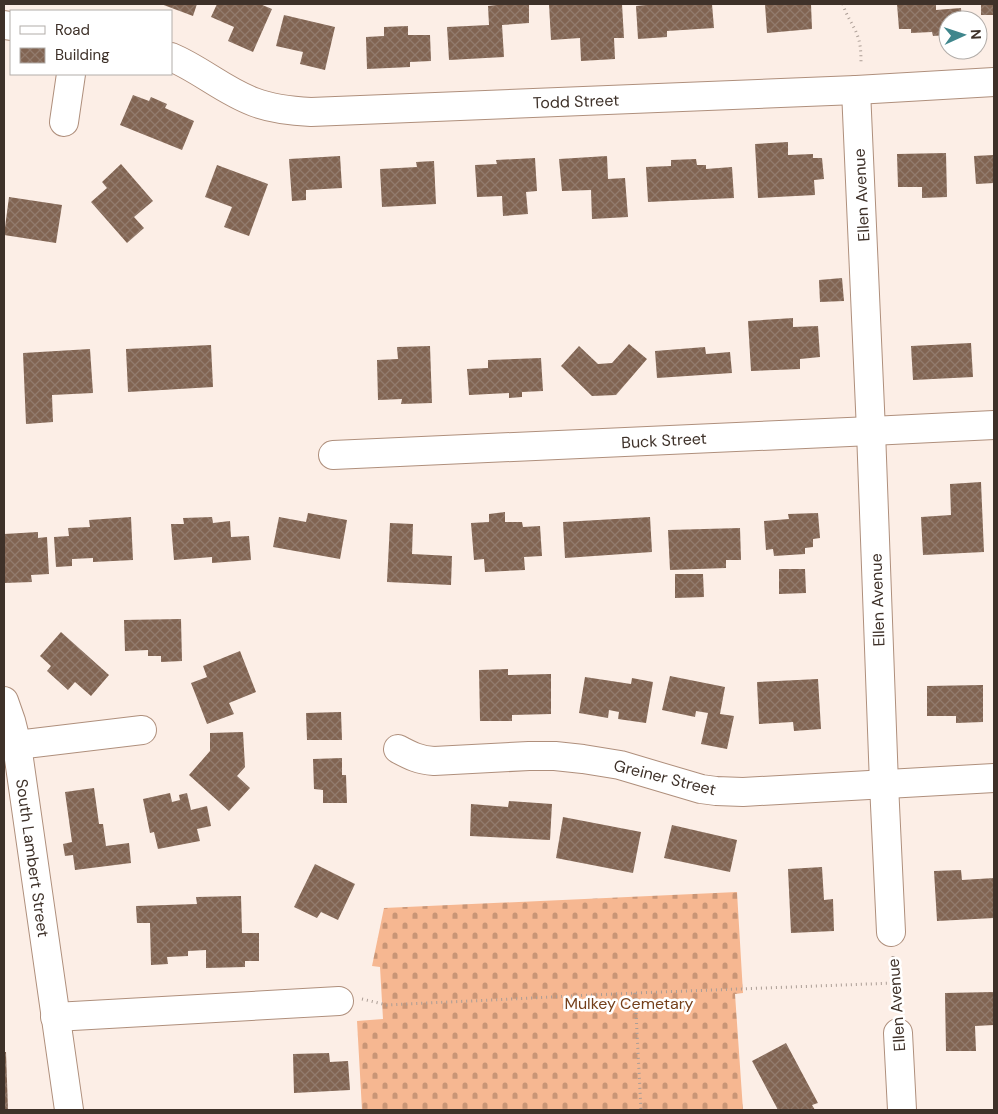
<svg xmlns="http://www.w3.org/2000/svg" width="998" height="1114" viewBox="0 0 998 1114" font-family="'DM Sans',sans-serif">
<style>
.cemetery{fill:url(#cemetery-stones)}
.building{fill:url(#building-cross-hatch)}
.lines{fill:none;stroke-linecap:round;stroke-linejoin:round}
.minor-casing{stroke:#af8f7c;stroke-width:30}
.path{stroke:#ab9d95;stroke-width:3;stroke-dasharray:1 4;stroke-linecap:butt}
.minor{stroke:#fff;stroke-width:28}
.labels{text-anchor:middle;stroke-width:5;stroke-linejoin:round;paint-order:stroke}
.street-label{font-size:16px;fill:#3e3129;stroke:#fff}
.park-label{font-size:16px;fill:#743f1a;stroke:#fff}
</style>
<defs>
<pattern id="cemetery-stones" width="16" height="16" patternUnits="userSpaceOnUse" patternTransform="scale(1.25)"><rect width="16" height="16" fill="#f6b791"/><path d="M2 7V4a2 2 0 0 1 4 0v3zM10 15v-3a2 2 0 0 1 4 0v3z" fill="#c99576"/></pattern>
<pattern id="building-cross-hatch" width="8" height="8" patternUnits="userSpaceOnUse" patternTransform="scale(1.25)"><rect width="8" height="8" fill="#816452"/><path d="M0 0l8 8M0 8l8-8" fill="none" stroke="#927b6d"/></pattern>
</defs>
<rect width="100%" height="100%" fill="#fceee6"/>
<path class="cemetery" d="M737 892 743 993 735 994 743 1110H362L357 1021 383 1019 380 967 372 966 384 908Z"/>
<g class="building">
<path d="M161 4H197L193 16Z"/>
<path d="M217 4H260L272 9 253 52 228 41 234 27 211 17Z"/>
<path d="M496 4H529V23L502 25 504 57 449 60 447 27 489 25 488 6 496 5Z"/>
<path d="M549 4H622L624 38H614L615 59 581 61 580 38 551 40Z"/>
<path d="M655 4H712L714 28 667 31V37L638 39 636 6Z"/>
<path d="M765 4H811L812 29 767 33Z"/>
<path d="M897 4H936V10L961 8 962 20H948V35L933 36 932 32 911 33V29H899Z"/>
<rect x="981" y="4" width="13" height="11"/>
<path d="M284 15 335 27 325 70 300 64 303 52 276 46Z"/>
<path d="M408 26V35H430L431 61 410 62V67L367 69 366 37 384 36V27Z"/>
<path d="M133 95 149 101 151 97 167 104 165 108 194 121 182 150 120 125Z"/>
<path d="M788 142V155L813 154V158H822L824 179 814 180 815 195 758 198 755 144Z"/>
<path d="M946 153 947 197 922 198V187H898L897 154Z"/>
<path d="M994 155V183L976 184 974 156Z"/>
<path d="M340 156 342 188 306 190V200L292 201 289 159Z"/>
<path d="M607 156 608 179 625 178 628 217 592 219 591 190 562 191 559 159Z"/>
<path d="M535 158 537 191 526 192 528 214 503 216 502 196 477 197 475 165 497 164 496 160Z"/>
<path d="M696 159 697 165H706V169L732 167 734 198 648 202 646 167 671 166V160Z"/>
<path d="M434 161 436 204 382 207 380 169 417 167 416 162Z"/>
<path d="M121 164 153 201 134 217 144 228 127 243 91 202 107 188 102 182Z"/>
<path d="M217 165 268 184 249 236 224 227 232 207 205 197Z"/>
<path d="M9 197 62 205 56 243 4 235Z"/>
<path d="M842 278 844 301 820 302 819 280Z"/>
<path d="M793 318V327L818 326 820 357 800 359V369L751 371 748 321Z"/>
<path d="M971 343 973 377 913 380 911 346Z"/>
<path d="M629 344 647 359 616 395 592 396 561 366 579 346 598 364 612 363Z"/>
<path d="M211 345 213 387 128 392 126 349Z"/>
<path d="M430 346 432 403 401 404 402 399 378 400 377 360 398 359 397 347Z"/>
<path d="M705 347 706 354 730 352 732 373 657 378 655 351Z"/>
<path d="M90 349 93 393 52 395 53 422 26 424 23 353Z"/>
<path d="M541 358 543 391 522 392V397L509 398V393L469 395 467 369 488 368V360Z"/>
<path d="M981 482 984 552 923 555 921 517 951 515 950 484Z"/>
<path d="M505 512V522H522L523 527 540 526 542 556 524 557 525 570 485 572 484 559 474 560 471 523 489 522V514Z"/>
<path d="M308 513 347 520 340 559 273 547 279 517 306 522Z"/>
<path d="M818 513 820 538 813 539V547L805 548V554L774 556 773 549 766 550 764 521 789 519 788 514Z"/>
<path d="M131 517 133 560 93 562V558L72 559V566L56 567 54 537 69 536 68 528 90 527 89 520Z"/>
<path d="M212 517 213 523 230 521 231 537 249 536 251 560 212 563V557L174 560 171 524H184L183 518Z"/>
<path d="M650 517 652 552 565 558 563 522Z"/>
<path d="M390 523 413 524 412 554 452 556 451 585 387 582Z"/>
<path d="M740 528 741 560H726V568L670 570 668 530Z"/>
<path d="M38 532V538L47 537 49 574 31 575 32 582 4 583V534Z"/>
<path d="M779 569H805L806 593 779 594Z"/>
<path d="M675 574H703L704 597 675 598Z"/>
<path d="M181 619 182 661 161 662V656H148V650L125 651 124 620Z"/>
<path d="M61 632 109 675 91 696 75 682 68 690 47 671 51 666 40 656Z"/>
<path d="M240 651 256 692 229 703 234 714 207 724 191 683 207 677 203 666Z"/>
<path d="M508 669V675L551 674V714L512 715V721H480L479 670Z"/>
<path d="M670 676 725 687 720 714 734 716 727 749 701 744 708 713 696 711 695 717 662 710Z"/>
<path d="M585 677 631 684 632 678 653 682 646 723 618 719 619 712 609 710 608 718 579 713Z"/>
<path d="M818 679 821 729 794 731 793 722 759 724 757 682Z"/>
<path d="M983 685V722L956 723V716H927V686Z"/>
<path d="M341 712 342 740H307L306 713Z"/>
<path d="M243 732 245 767 237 776 250 788 229 811 189 775 210 751V733Z"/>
<path d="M342 758V775H346L347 803H323V790L314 789 313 759Z"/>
<path d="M94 788 99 824H103L106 846 129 843 131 863 75 870 73 855 65 856 63 844 72 842 65 792Z"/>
<path d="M170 793 172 802 180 800 179 795 187 793 191 810 207 806 211 826 197 829 200 841 158 849 154 832 150 833 143 799Z"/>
<path d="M509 801 552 804 550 840 470 836 471 804 508 807Z"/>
<path d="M563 817 641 832 633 873 556 858Z"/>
<path d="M672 825 737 840 730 872 664 858Z"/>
<path d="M315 864 355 884 338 920 321 912 317 918 294 907Z"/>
<path d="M822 867 824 900 833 899 834 931 791 933 788 869Z"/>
<path d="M961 870 962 880 994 878V918L937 921 934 871Z"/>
<path d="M241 896 242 933H259V961H245V967L206 968V950L188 951V956L167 957 168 964 151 965 150 923H137L136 906 197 904 196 897Z"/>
<path d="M994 992V1025L975 1026 976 1051H946L945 993Z"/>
<path d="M786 1043 818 1103 812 1105 815 1110H778L752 1061Z"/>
<path d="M4 1052H6L8 1110H4Z"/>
<path d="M329 1053 330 1062 348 1061 350 1090 294 1093 293 1054Z"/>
</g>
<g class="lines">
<defs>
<g id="minor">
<path d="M4 25 11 26"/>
<path d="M171 57C200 69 224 91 254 102 272 109 292 111 311 112L856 90 994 82"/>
<path d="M856 90 871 431 884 784 891 932"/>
<path d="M64 122 71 74"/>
<path d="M333 455 871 431 994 425"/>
<path d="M4 701 11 721 17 745 69 1110"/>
<path d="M17 745 142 730"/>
<path d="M398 749C411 756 419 760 434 761L529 756H555L583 759 620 765 701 789 716 791 743 792 994 778"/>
<path d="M55 1017 339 1001"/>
<path d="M898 1033 902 1110"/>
</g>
</defs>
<use href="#minor" class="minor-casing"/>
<g class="path">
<path d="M843 4C846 16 854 25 858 37 861 46 861 55 861 65"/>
<path d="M893 956 897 1010"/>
<path d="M635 993 641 1110"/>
<path d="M362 999 387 1005 635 993 895 983"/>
</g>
<use href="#minor" class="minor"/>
</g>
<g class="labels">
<g class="street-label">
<text transform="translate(576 101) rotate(-2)" y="6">Todd Street</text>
<text transform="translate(861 195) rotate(-93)" y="6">Ellen Avenue</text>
<text transform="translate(664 440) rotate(-3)" y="6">Buck Street</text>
<text transform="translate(877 600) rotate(-92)" y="6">Ellen Avenue</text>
<text transform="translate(665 777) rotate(14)" y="6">Greiner Street</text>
<text transform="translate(33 858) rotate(82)" y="6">South Lambert Street</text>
<text transform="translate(896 1005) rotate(-94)" y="6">Ellen Avenue</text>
</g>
<g class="park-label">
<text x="629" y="1009">Mulkey Cemetary</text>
</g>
</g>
<rect width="998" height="1114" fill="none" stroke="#3e3129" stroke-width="10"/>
<rect x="10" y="10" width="162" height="65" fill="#ffffff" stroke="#b2ada9"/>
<rect x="20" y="26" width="25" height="8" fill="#ffffff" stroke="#b2ada9"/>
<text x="55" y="35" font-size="15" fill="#3e3129">Road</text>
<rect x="20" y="48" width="25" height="15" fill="url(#building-cross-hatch)" stroke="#b2ada9"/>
<text x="55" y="60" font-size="15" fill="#3e3129">Building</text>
<g transform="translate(963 35) rotate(87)"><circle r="24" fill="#ffffff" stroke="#b2ada9"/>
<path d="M0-4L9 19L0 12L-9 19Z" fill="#3f868c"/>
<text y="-8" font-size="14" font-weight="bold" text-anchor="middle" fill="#3e3129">N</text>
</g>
</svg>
